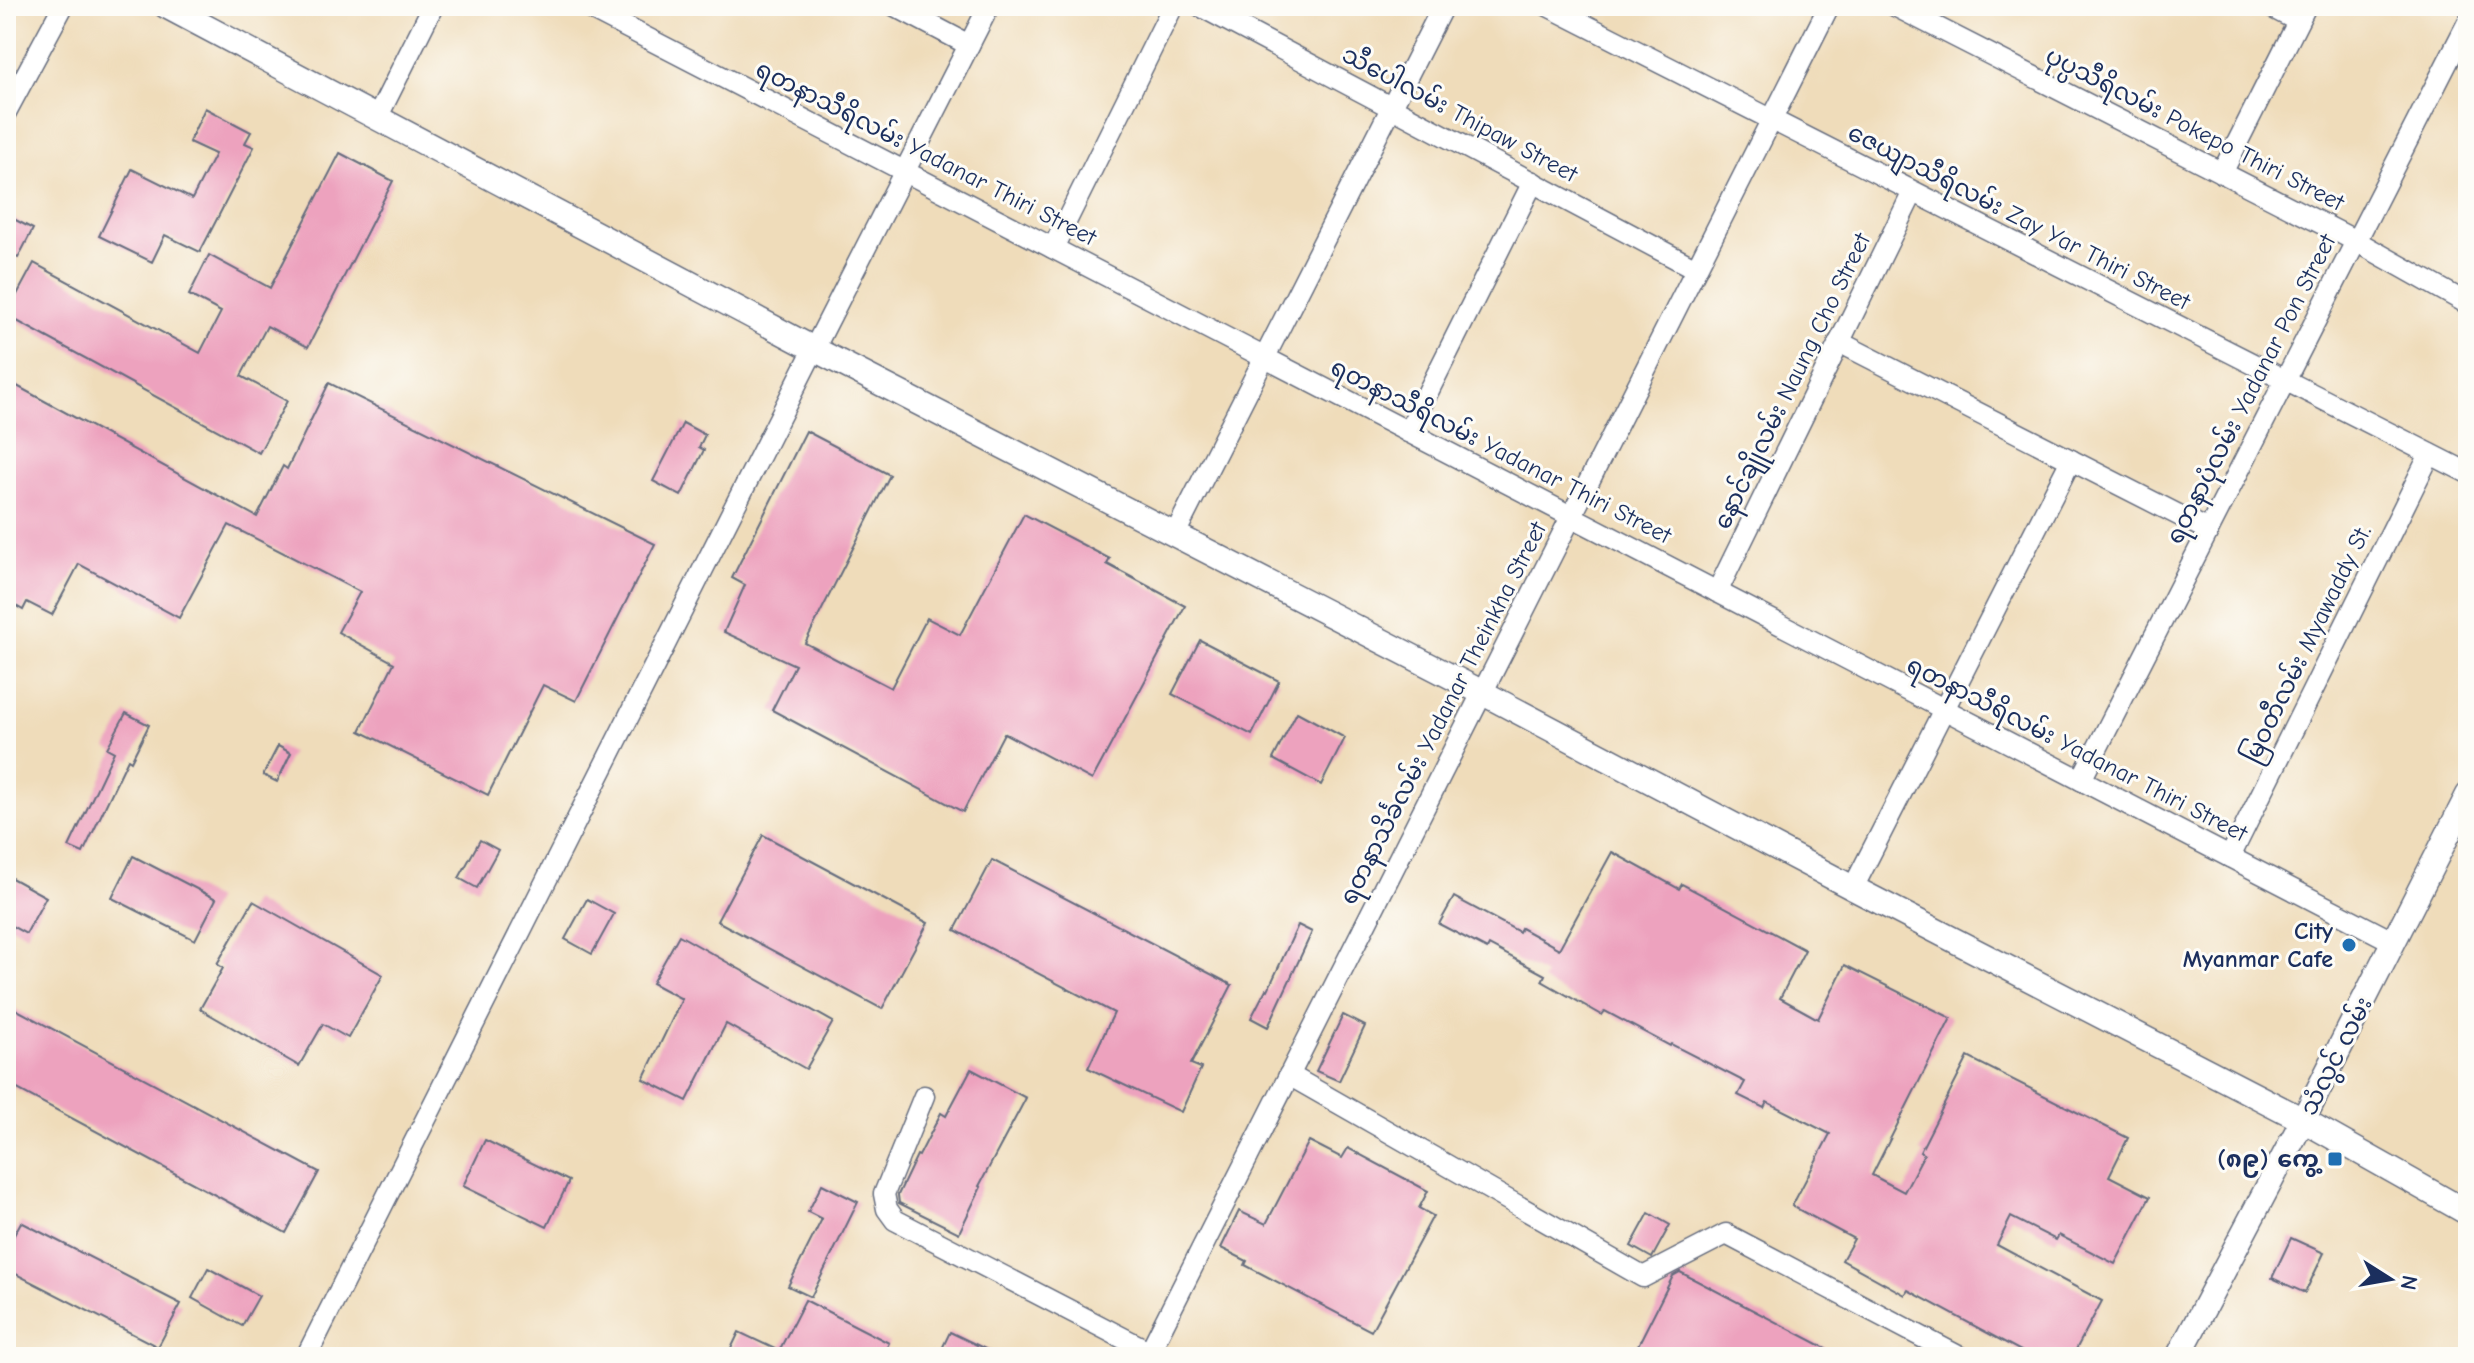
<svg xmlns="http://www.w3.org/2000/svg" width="2474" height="1363" viewBox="0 0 2474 1363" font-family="'Comic Neue','Noto Sans Myanmar',sans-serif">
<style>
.building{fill:#eda2be}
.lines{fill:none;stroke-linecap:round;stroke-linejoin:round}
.minor-casing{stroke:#656c7e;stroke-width:23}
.tertiary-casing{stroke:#656c7e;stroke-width:27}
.minor{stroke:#fff;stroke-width:20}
.tertiary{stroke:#fff;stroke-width:24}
.poi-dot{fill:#1f6fb2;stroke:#fdfcf7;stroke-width:3}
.labels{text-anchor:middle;stroke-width:6;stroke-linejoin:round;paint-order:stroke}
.street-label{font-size:24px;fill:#1b2f5e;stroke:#fdfcf7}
.poi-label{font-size:24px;font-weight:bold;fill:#1b2f5e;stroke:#fdfcf7;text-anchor:end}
</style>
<rect width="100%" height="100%" fill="#fdfcf7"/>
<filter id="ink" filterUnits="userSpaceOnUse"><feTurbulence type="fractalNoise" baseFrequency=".0125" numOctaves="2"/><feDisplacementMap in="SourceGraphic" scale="16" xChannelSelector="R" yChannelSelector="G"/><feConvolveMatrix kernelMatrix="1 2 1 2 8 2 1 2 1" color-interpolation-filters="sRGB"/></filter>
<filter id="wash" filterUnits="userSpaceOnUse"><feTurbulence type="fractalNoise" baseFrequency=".006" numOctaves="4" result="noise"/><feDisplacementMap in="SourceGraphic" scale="32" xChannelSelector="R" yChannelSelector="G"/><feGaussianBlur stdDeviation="1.8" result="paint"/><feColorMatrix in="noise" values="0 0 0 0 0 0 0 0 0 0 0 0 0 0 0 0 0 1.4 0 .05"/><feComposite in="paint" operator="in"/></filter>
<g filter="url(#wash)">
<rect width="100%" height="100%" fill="#efdcba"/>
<g id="blocks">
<g class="building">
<path d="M205 108 251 132 245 143 254 147 200 252 165 235 152 262 99 236 132 169 192 199 215 154 189 142Z"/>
<path d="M340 153 393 181 308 347 267 326 241 376 287 401 259 453 6 315 34 263 200 353 221 312 189 295 209 255 270 288Z"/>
<path d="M6 215 33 229 18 258 6 252Z"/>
<path d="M6 380 257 517 283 466 287 469 329 383 655 544 576 701 543 685 488 795 360 731 394 663 338 632 360 592 229 525 179 618 79 564 52 615 27 602 23 610 6 600Z"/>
<path d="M683 423 705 435 699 447 704 450 681 496 653 481Z"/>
<path d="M806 431 890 475 805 643 891 688 927 618 960 635 1024 514 1110 559 1107 564 1185 606 1092 780 1004 733 963 812 772 710 795 665 724 632 745 585 732 578Z"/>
<path d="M1200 640 1279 681 1252 735 1172 694Z"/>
<path d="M1297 712 1345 738 1321 785 1273 759Z"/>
<path d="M126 713 149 725 131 761 128 759 83 853 69 847 114 752 107 748Z"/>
<path d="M278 746 291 753 277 782 263 775Z"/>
<path d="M763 835 928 923 882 1009 717 921Z"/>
<path d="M480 840 498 850 477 888 459 878Z"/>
<path d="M1612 852 1679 889 1682 884 1805 950 1780 998 1818 1019 1845 965 1951 1018 1872 1175 1887 1183 1904 1192 1924 1154 1920 1152 1968 1057 2128 1138 2109 1176 2150 1197 2115 1264 2059 1235 2056 1240 2011 1217 1997 1245 2102 1301 2072 1357H2032L1908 1290 1905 1295 1842 1260 1854 1239 1792 1206 1830 1134 1767 1102 1764 1108 1738 1095 1745 1082 1671 1044 1670 1046 1605 1011 1602 1015 1542 981 1545 975 1489 945 1487 949 1439 924 1454 897 1519 932 1521 928 1559 949Z"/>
<path d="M133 856 216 899 195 940 112 898Z"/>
<path d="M992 860 1232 985 1191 1064 1201 1068 1181 1112 1088 1068 1114 1013 955 930Z"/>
<path d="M6 875 46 897 26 934 6 923Z"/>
<path d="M587 899 614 914 592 954 565 939Z"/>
<path d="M253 901 383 975 348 1038 323 1024 299 1066 200 1009 223 968 217 964Z"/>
<path d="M1298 925 1312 932 1268 1027 1251 1018 1266 989 1268 990Z"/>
<path d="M679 935 833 1022 806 1069 726 1024 687 1101 643 1079 682 999 652 983Z"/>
<path d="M6 1004 319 1172 286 1233 6 1083Z"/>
<path d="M1343 1015 1365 1026 1339 1081 1316 1071Z"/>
<path d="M971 1069 1026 1098 979 1186 981 1187 959 1233 899 1203 898 1195 917 1155 919 1156 941 1113 946 1116Z"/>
<path d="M485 1140 569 1181 547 1227 463 1186Z"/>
<path d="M1309 1141 1342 1158 1348 1148 1428 1191 1419 1208 1433 1216 1371 1331 1245 1265 1247 1261 1221 1248 1239 1211 1266 1224Z"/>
<path d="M822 1184 858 1202 811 1297 788 1286 822 1219 808 1212Z"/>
<path d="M1649 1213 1670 1225 1652 1258 1631 1246Z"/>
<path d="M21 1222 181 1304 158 1347 6 1269V1250Z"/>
<path d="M2291 1238 2324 1253 2305 1293 2272 1278Z"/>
<path d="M208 1268 259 1296 242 1326 192 1298Z"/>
<path d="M1680 1272 1843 1357H1632L1673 1276Z"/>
<path d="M805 1300 889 1343 882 1357H727L739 1332 779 1351Z"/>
<path d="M950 1332 1002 1357H938Z"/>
</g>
</g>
</g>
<g filter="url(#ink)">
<use href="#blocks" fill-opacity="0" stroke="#656c7e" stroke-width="2"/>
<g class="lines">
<defs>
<g id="minor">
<path d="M585 6 2394 942"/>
<path d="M895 6 969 45"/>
<path d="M1200 6 1696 269"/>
<path d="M1548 6 2468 473"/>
<path d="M1895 6 2356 241 2468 304"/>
<path d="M2269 6 2298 21"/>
<path d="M6 112 63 6"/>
<path d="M377 118 433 6"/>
<path d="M2222 173 2306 6"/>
<path d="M1053 248 1173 6"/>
<path d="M1839 342 2208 530"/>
<path d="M1408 432 1533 182"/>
<path d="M1175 534 1443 6"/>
<path d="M1717 592 1913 192"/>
<path d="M2081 780 2468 22"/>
<path d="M2230 857 2430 454"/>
<path d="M1853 888 2071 460"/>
<path d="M1289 1075 1643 1277 1726 1234 1960 1357"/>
<path d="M924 1096 884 1194 887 1209 895 1220 1150 1352"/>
<path d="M306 1357 814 349 989 6"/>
<path d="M1147 1357 1829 6"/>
</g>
<g id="tertiary">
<path d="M166 6 814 349 1483 693 1853 888 2303 1120 2468 1213"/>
<path d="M2178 1357 2303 1120 2468 795"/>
</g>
</defs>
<use href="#minor" class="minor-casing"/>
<use href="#tertiary" class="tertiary-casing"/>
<use href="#minor" class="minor"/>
<use href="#tertiary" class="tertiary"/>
</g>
</g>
<g class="poi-dot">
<circle cx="2349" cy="945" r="8"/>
<rect x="2327" y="1151" width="16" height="16" rx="4"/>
</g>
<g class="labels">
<g class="street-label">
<text transform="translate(1460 114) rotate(28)" y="8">သီပေါလမ်း Thipaw Street</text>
<text transform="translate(2195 129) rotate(27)" y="8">ပုပ္ပသီရိလမ်း Pokepo Thiri Street</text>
<text transform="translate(926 153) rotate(27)" y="8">ရတနာသီရိလမ်း Yadanar Thiri Street</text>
<text transform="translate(2019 217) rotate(27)" y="8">ဇေယျာသီရိလမ်း Zay Yar Thiri Street</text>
<text transform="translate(1792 381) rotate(-64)" y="8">နောင်ချိုလမ်း Naung Cho Street</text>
<text transform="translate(2251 389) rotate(-63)" y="8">ရတနာပုံလမ်း Yadanar Pon Street</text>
<text transform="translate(1501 451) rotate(27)" y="8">ရတနာသီရိလမ်း Yadanar Thiri Street</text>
<text transform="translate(2307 644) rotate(-64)" y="8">မြဝတီလမ်း Myawaddy St.</text>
<text transform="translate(1443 713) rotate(-63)" y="8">ရတနာသိင်္ခလမ်း Yadanar Theinkha Street</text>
<text transform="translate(2077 749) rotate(27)" y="8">ရတနာသီရိလမ်း Yadanar Thiri Street</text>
<text transform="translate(2336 1056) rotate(-63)" y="8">သံလွင် လမ်း</text>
</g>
<g class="poi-label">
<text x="2333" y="939">City<tspan x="2333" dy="28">Myanmar Cafe</tspan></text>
<text x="2319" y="1167">(၈၉) ကွေ့</text>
</g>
</g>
<rect width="2474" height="1363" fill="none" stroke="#fdfcf7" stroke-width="32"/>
<g transform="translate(2390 1279) rotate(101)" stroke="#fdfcf7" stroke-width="6" paint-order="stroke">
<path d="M0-6L14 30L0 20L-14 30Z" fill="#1b2f5e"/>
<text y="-12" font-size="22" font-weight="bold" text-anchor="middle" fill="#1b2f5e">N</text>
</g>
</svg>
